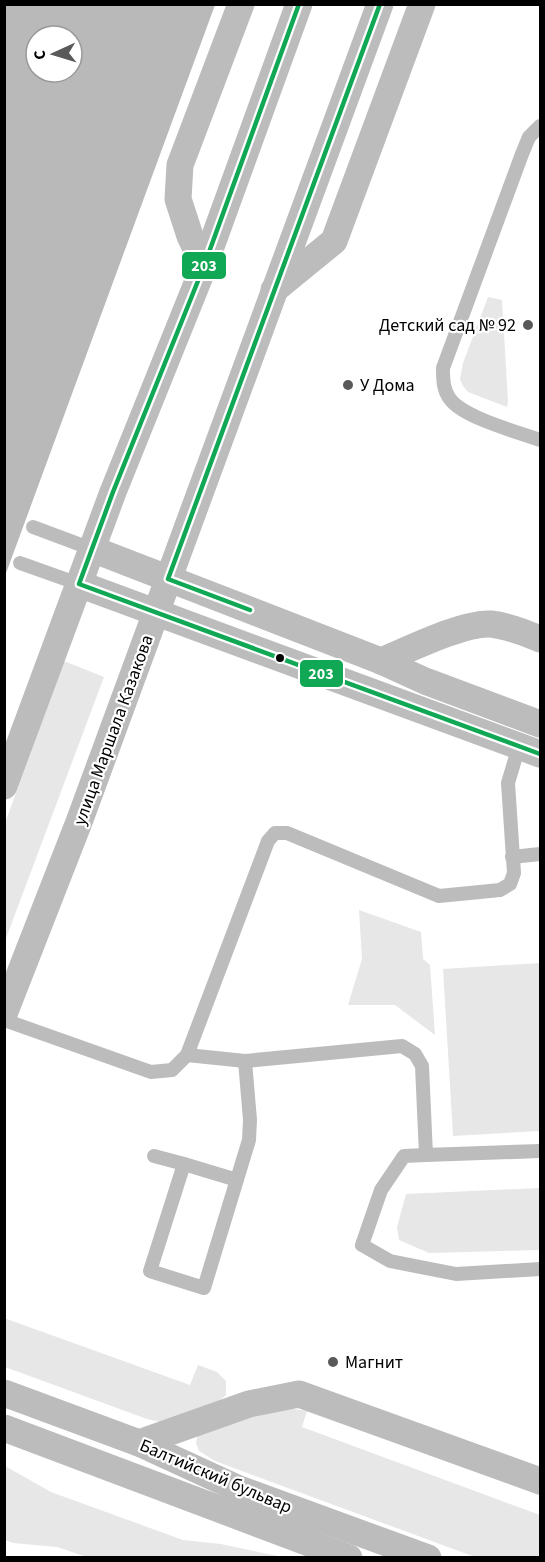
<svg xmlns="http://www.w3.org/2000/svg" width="545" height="1562" viewBox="0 0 545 1562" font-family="'Source Sans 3',sans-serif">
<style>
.green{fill:#e7e7e7}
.water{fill:#b9b9b9;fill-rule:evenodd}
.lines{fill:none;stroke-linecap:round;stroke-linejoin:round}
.lane{stroke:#bcbcbc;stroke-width:14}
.street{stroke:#bcbcbc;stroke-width:27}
.bus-1-casing{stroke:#fff;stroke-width:9}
.bus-1{stroke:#10a855;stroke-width:4.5}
.poi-dot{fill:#595959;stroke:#fff;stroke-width:2}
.bus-dot{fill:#000;stroke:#fff;stroke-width:2}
.labels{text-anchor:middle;stroke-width:4.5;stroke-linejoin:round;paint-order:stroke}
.poi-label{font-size:18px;fill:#000;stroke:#fff;text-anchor:start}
.street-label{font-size:18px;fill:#000;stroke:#fff}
.line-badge{stroke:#fff;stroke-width:2}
.badge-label{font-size:16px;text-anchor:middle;font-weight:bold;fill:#fff}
</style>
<rect width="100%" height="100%" fill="#fff"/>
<g class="green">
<path d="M488 297 502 300 508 401 507 407 468 392 463 386 460 379 463 363Z"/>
<path d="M64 661 104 677 5 941 4 826Z"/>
<path d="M359 910 421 932 423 959 430 965 435 1035 395 1005H348L362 959Z"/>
<path d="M540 963V1131L453 1136 443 969Z"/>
<path d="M540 1188V1250L429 1253 399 1240 397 1227 406 1194Z"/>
<path d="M4 1318 190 1385 198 1365 217 1372 226 1381V1395L214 1405 160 1422 147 1419 5 1367Z"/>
<path d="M287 1408 307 1411 302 1427 540 1515V1557H475L215 1461 199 1451 196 1443 198 1434 208 1427Z"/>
<path d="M5 1466 51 1492 183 1540 221 1544 282 1557H87L57 1547 13 1543 5 1540Z"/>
</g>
<path class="water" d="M5 4 215 5 5 576 4 5ZM36 36H72V72H36Z"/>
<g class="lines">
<g class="lane">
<path d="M540 126 529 137 522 154 443 368C443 379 443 390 450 399 464 418 518 432 540 440"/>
<path d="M33 527 92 549"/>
<path d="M20 563 79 584"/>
<path d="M512 857 540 854"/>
<path d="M4 1020 151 1072 172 1070 187 1055 268 841 275 833H287L439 896 500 890 510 884 514 873 508 783 519 746"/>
<path d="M187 1055 245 1061 402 1046 415 1054 422 1066 426 1155 540 1151"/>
<path d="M426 1155 404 1156 381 1190 362 1245 390 1261 456 1274 540 1269"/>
<path d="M154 1156 184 1164"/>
<path d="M237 1180 184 1164 150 1271 204 1288 249 1140 250 1120 245 1061"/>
</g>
<g class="street">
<path d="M204 266 190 236 178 199 180 165 241 4"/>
<path d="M274 290 334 241 422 4"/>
<path d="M92 549 381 661 425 681 540 724"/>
<path d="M79 584 540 754"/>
<path d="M381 661C408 650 464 622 491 624 509 626 525 633 540 639"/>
<path d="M4 786 113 492 204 266 299 4"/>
<path d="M4 1014 79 822 380 4"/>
<path d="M4 1393 139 1443 239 1489 428 1558"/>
<path d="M4 1428 349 1558"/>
<path d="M139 1443 249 1404 299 1394 540 1481"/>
</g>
<defs>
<g id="bus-1">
<path d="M299 4 204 266 113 492 79 584 540 754"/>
<path d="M250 610 168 579 380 4"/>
</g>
</defs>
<use href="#bus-1" class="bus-1-casing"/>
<use href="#bus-1" class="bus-1"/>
</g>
<g class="poi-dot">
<circle cx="528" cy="325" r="6"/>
<circle cx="348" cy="385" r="6"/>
<circle cx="333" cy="1362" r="6"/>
</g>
<circle class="bus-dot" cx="280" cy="658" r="5"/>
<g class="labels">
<g class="poi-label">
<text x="516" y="331" text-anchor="end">Детский сад № 92</text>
<text x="360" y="391">У Дома</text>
<text x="345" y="1368">Магнит</text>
</g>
<g class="street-label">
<text transform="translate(113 730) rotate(-70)" y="6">улица Маршала Казакова</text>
<text transform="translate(216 1476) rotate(23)" y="6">Балтийский бульвар</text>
</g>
</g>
<g class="line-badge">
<rect x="181" y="251" width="46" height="29" rx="6" fill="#10a855"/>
<rect x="299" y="659" width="45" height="29" rx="6" fill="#10a855"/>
</g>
<g class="badge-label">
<text x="204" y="271">203</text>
<text x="321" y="679">203</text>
</g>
<rect width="545" height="1562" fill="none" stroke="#000000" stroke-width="12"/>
<g transform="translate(54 54) rotate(266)"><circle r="28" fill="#ffffff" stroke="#999999" stroke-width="1.5"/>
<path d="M0-4.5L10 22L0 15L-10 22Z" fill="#595959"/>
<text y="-9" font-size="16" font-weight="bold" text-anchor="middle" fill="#000000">С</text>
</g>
</svg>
